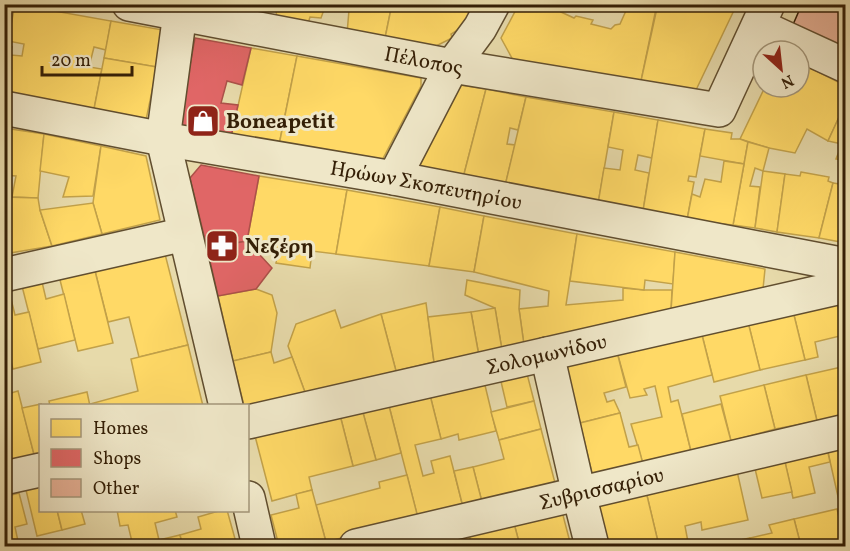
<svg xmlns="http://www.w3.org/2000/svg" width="850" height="551" viewBox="0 0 850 551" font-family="Vollkorn,serif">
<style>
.homes{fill:#ffd966;stroke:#c2a149;stroke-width:1.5}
.shops{fill:#e06666;stroke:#ac5149;stroke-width:1.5}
.building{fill:#e6b095;stroke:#341f06;stroke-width:1.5}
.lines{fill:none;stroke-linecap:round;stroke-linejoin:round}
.minor-casing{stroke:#614e2f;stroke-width:36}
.minor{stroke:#efe7c8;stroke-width:33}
.labels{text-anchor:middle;stroke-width:6;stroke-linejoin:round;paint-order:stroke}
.street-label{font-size:21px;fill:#341f06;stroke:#efe7c8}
.poi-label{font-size:21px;font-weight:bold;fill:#341f06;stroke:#efe7c8;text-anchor:start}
</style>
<rect width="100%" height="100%" fill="#e7daaa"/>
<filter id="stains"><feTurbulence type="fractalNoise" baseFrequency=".00333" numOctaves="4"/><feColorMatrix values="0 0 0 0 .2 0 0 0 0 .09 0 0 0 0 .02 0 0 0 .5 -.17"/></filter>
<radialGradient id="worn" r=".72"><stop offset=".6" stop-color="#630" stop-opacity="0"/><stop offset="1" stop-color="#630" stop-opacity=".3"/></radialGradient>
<g class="homes">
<path d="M15 4 111 21 106 50 94 47 89 67 102 69 94 109 4 95V85L11 55 22 56 24 44 8 41Z"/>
<path d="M275 4H326L321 18 310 17 307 27 277 18Z"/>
<path d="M353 4H392L384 43 347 34 349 10Z"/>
<path d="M392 4H479L469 23 451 34 452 38 426 51 384 43Z"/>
<path d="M519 4H564L561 12 574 18 576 16 593 20 591 24 611 29 615 25 620 24 629 4H657L641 81 513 60 501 38Z"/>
<path d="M668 4H737L696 90 641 81 657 8 665 10Z"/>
<path d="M111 21 163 30 157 67 104 58Z"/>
<path d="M4 46 12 47 4 85Z"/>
<path d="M251 48 297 56 279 145 231 137Z"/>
<path d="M297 56 421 78V86L379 166 279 145Z"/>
<path d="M104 58 157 67 146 120 94 109Z"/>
<path d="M799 62 846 86V102L828 141 807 129 795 153 769 148 740 139 765 87H799Z"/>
<path d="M460 85 486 89 463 178 417 170 416 164Z"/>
<path d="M486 89 526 97 518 130 510 128 507 144 515 145 505 186 463 178Z"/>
<path d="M526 97 614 112 598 204 505 186Z"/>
<path d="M846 102V161L836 159 842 144 828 141Z"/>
<path d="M614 112 658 120 652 158 638 155 635 170 649 173 643 211 598 204 604 168 620 170 623 150 608 147Z"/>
<path d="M658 120 705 129 696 177 689 176 688 181 694 182 687 220 643 211Z"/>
<path d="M4 128 44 134 38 198 12 197 16 176 4 175Z"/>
<path d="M705 129 732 133 731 139H740L748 142 744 164 700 156Z"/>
<path d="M44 134 101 146 93 196 63 197 69 177 40 171Z"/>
<path d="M748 142 769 148 763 171 755 168 750 186 760 187 755 228 733 225Z"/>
<path d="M101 146 146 156 160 220 102 234 93 203Z"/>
<path d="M724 161 744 164 733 225 687 220 692 194 700 197 705 179 721 182Z"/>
<path d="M763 171 785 174 777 232 755 228Z"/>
<path d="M801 172 829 177 828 181 833 183 819 238 777 232 785 174 800 176Z"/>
<path d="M259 176 347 190 336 254 312 251 310 268 276 263 278 248 247 241Z"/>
<path d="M833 183 846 185V243L819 238Z"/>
<path d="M347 190 440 207 429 266 336 254Z"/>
<path d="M4 197 38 198 40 210 52 246 4 254Z"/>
<path d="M93 203 102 234 52 246 40 210Z"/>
<path d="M440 207 484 216 474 272 429 266Z"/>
<path d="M484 216 577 234 566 305 623 300V288L644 290H672L671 311 524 345 519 309 548 306 549 291 474 272Z"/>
<path d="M577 234 675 252 673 284 645 280 644 290 570 281Z"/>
<path d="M164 250 188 345 139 357 129 317 108 322 94 267Z"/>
<path d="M675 252 765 269 763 289 671 311Z"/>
<path d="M94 267 113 343 78 351 59 276Z"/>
<path d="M467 280 520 290 519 309 524 345 502 350 495 308 465 295Z"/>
<path d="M42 282 46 299 64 294 75 340 38 349 22 286Z"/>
<path d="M8 287 15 315 29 312 41 362 13 369 4 336V288Z"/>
<path d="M256 289 272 295 277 313 271 352 233 361 218 296Z"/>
<path d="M846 296V340L836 298Z"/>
<path d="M836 298 844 335 815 342 818 357 805 360 792 307Z"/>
<path d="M426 303 434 362 396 371 381 314Z"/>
<path d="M792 307 805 360 760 370 747 318Z"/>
<path d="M495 308 502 350 479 356 471 312Z"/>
<path d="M335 310 341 328 381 314 396 371 306 395 288 346 296 324Z"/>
<path d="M471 312 479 356 434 362 428 317Z"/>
<path d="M747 318 760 370 714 382 701 331Z"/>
<path d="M701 331 712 375 668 387 671 402 678 400 691 451 643 464 631 424 662 417 655 386 644 389 647 395 630 398 617 352Z"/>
<path d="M4 336 11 363 4 365Z"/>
<path d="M188 345 203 406H90V404L138 391 131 359Z"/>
<path d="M271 352 274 363 292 357 306 395 244 406 233 361Z"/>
<path d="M617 352 626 387 604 393 607 402 614 400 620 413 580 423 565 364Z"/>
<path d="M525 366 534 401 507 407 499 373Z"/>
<path d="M846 366V415L817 421 806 375Z"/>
<path d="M806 375 817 421 775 429 764 385Z"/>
<path d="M483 377 496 431 459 440 458 434 441 439 429 391Z"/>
<path d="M764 385 775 429 731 441 720 396Z"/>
<path d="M18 391 37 466 4 473V395Z"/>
<path d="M429 391 441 439 415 445 423 476 434 473 431 461 450 456 463 507 418 518 388 402Z"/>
<path d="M87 392 90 406H50L49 401Z"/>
<path d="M534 401 541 429 499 440 491 412Z"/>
<path d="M388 402 401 453 376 460 362 409Z"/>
<path d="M41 404 40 465 37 466 22 408Z"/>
<path d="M721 404 731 441 691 451 682 414Z"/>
<path d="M362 409 376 460 353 466 340 415Z"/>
<path d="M620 413 629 447 638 445 643 464 593 477 580 423Z"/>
<path d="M340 415 353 466 309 477 312 490 272 501 255 436Z"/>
<path d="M541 429 555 483 482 502 473 467 504 459 499 440Z"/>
<path d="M846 434V499L839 501 825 439Z"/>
<path d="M825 439 830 462 809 467 815 493 793 498 782 449Z"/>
<path d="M782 449 792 492 762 498 752 456Z"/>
<path d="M735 462 748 520 702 530 701 522 685 526 688 542 669 546H659L644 483Z"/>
<path d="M473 467 482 502 463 507 454 471Z"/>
<path d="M407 475 418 518 326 542 316 505 380 488 379 482Z"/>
<path d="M644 483 659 546H609L596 494Z"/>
<path d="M40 486V510H57L62 530 37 536 26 490Z"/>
<path d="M312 490 326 542 310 546H279L271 515 299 508 296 494Z"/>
<path d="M19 493 27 524 15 527 19 546H4V497Z"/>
<path d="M559 500 571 546H520L511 512Z"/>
<path d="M837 509 846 546H801L794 519Z"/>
<path d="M57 510H81L85 524 62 530Z"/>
<path d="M117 510H175L177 517 155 523 159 540 180 535 183 546H133L128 525 120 526Z"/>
<path d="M222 510H227L237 546H183L180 535 201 529 198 517Z"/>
<path d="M511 512 520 546H472L466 524Z"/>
<path d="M794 519 801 546H752L750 538 772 533 769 525Z"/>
<path d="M466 524 472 546H423Z"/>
<path d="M750 538 752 546H714Z"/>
</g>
<g class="shops">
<path d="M195 38 251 48 242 85 227 81 221 103 238 105 231 137 178 130Z"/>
<path d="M201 165 259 176 247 241 207 248 190 178Z"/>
<path d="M247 241 272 268 256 289 218 296 207 248Z"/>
</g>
<path class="building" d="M802 4H846V52L792 27Z"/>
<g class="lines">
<defs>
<g id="minor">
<path id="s1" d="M129 4 452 66 719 110 768 4"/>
<path d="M180 13 163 139 226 406"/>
<path d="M759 26 846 66"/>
<path id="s2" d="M4 108 163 139 394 178 846 265"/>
<path d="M394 178 452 66 480 28 493 4"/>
<path d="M4 275 185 234"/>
<path d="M547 354 579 494 592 546"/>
<path id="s3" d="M248 422 846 286"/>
<path d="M4 478 40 470"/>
<path d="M248 498 259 546"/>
<path id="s4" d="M356 546 846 431"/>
</g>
</defs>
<use href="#minor" class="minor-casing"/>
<use href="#minor" class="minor"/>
</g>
<defs>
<symbol id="shop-square" viewBox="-11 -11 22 22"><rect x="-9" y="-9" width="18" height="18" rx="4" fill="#8f2418" stroke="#efe7c8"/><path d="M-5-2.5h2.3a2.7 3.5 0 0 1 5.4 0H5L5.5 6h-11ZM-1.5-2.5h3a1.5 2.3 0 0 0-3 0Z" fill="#fff"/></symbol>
<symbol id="pharmacy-square" viewBox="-11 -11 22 22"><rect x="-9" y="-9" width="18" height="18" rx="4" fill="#8f2418" stroke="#efe7c8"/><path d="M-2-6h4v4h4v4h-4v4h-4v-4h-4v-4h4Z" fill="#fff"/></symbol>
</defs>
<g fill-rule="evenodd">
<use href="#shop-square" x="184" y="102" width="38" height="38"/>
<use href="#pharmacy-square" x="203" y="227" width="38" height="38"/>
</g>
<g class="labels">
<g class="street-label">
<text dy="7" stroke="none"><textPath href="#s1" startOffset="300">Πέλοπος</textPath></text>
<text dy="7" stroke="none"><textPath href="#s2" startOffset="429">Ηρώων Σκοπευτηρίου</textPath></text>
<text dy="7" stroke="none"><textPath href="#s3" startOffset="306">Σολομωνίδου</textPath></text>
<text dy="7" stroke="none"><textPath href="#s4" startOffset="252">Συβρισσαρίου</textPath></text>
</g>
<g class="poi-label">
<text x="226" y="128">Boneapetit</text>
<text x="245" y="253">Νεζέρη</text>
</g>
</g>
<rect width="850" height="551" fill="none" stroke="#e7daaa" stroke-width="24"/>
<rect x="6" y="6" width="838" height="539" fill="none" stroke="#341f06" stroke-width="3"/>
<rect x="12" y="12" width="826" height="527" fill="none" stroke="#341f06" stroke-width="1.5"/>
<rect x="39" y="404" width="210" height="108" fill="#efe7c8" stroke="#a4977a" stroke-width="1.5"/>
<rect x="51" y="419" width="30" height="18" fill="#ffd966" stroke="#a4977a" stroke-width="1.5"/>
<text x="93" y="434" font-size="18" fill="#341f06">Homes</text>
<rect x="51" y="449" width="30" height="18" fill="#e06666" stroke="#a4977a" stroke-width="1.5"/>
<text x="93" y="464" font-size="18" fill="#341f06">Shops</text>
<rect x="51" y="479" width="30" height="18" fill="#e6b095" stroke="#a4977a" stroke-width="1.5"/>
<text x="93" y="494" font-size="18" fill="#341f06">Other</text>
<g transform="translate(781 69) rotate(153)"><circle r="28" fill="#efe7c8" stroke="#a4977a" stroke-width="1.5"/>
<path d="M0-4.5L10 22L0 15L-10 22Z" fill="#8f2418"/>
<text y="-9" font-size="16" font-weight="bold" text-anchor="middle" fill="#341f06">N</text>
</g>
<path d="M42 66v9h90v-9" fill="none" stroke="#341f06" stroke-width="3"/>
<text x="51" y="66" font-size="18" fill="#341f06" stroke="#efe7c8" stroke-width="4.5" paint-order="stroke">20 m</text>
<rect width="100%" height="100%" filter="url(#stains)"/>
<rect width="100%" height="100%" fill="url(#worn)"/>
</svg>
